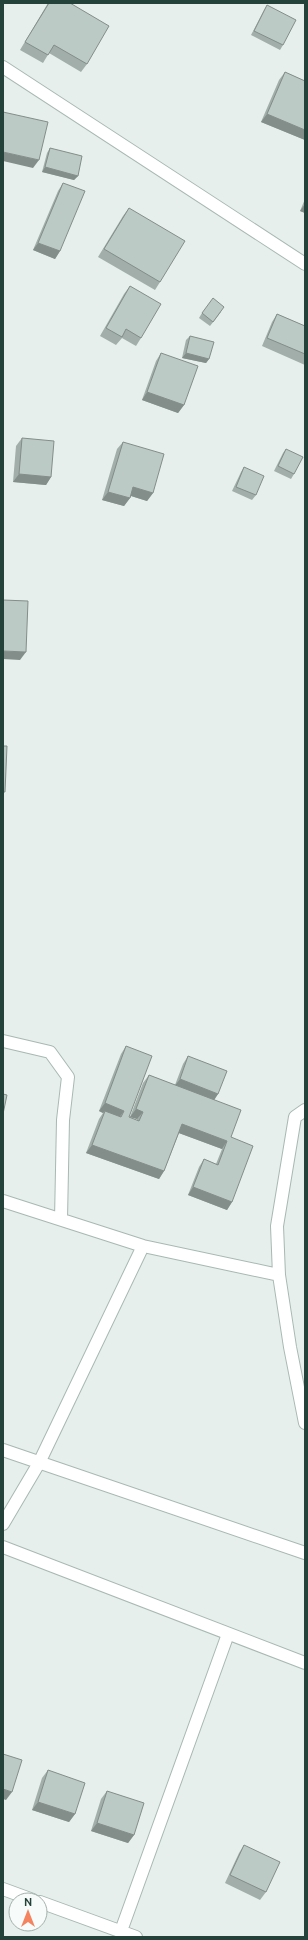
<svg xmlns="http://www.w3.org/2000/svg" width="308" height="1940" font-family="Ubuntu,sans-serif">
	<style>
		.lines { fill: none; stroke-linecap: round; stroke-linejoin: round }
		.minor-casing { stroke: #a8b8b2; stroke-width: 14 }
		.tertiary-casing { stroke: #a8b8b2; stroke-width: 14 }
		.minor { stroke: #fff; stroke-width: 12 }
		.tertiary { stroke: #fff; stroke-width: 12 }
		.wall { fill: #a1aea9 }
		.shaded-wall { fill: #838d89 }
		.building { fill: #bbcac4; stroke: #838d89 }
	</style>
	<rect width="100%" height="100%" fill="#e6efeb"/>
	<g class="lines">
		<defs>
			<path id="minor" d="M3,67l302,197
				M3,1041l47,11 18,25 -5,43 -2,99
				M3,1201l140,45 136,29 -2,-49 18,-109 10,-7
				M279,1275l11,72 15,76
				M3,1450l302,103
				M3,1524l36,-61 104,-217
				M3,1889l30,11
				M40,1902l96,35
				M121,1931l107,-297"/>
			<path id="tertiary" d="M3,1547l302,116"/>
		</defs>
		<use href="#minor" class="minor-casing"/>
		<use href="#tertiary" class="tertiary-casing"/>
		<use href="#minor" class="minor"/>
		<use href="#tertiary" class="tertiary"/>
	</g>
	<path class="wall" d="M48,3h22l17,61 -6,8 -32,-19 -6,10 -23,-13z
		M267,5l16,40 -3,5 -29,-15 13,-25z
		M285,72l20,9v59l-44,-18 18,-42z
		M50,148l28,28 -4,4 -32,-8 5,-19z
		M63,183l-3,68 -5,8 -22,-9 25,-59z
		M305,199v14l-5,-2z
		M129,208l31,74 -5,8 -57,-33 25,-41z
		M130,286l11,52 -5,8 -14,-8 -6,7 -16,-9 24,-42z
		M221,312l-11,14 -11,-8 3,-5z
		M277,314l28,12v39l-43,-19 10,-24z
		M190,336l19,23 -3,4 -24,-5 4,-18z
		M161,353l23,52 -6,8 -36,-13 14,-39z
		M22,438l29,39 -5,8 -33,-3 3,-36z
		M123,442l30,51 -6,8 -16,-5 -1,2 -6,8 -22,-6 15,-51z
		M286,449l8,25 -3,5 -17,-8 9,-18z
		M244,467l12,28 -4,5 -20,-9 9,-19z
		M126,1046l3,71 8,3v-1l-7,-2 13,-34 6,-8 26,10 8,-21 5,-8 30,38 -4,5 17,38 1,65 -5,8 -39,-15 11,-28 5,-8 12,5 6,-15 -43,-16 -15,38 -5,8 -73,-26 13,-34 4,-6 -4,-2 22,-57z
		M48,1770l27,44 -6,8 -37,-12 10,-32z
		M107,1791l27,44 -6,8 -37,-12 10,-32z
		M244,1845l22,47 -6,8 -35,-17 14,-30z"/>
	<path class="shaded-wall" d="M267,114l38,16v10l-44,-18z
		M3,152l36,8 -6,8 -30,-7z
		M45,167l33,9 -4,4 -32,-8z
		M305,204v9l-5,-2z
		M38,243l22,8 -5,8 -22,-9z
		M186,353l23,6 -3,4 -24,-5z
		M147,392l37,13 -6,8 -36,-13z
		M19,474l32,3 -5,8 -33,-3z
		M133,487l20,6 -6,8 -19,-6z
		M108,492l22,6 -6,8 -22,-6z
		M3,651l23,1 -6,8 -17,-1z
		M180,1079l38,15 -5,8 -39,-15z
		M105,1103l19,8 -6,8 -13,-8 -2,2 -4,-2z
		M136,1109l7,3 -6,7 -7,-2z
		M182,1124l45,17 -5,8 -46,-17z
		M92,1145l72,26 -5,8 -73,-26z
		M193,1187l39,15 -5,8 -39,-15z
		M3,1789l9,3 -6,8 -3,-1z
		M38,1802l37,12 -6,8 -37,-12z
		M97,1823l37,12 -6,8 -37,-12z"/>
	<path class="building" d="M49,3h21l39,23 -22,38 -33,-19 -6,10 -23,-13z
		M267,5l29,15 -13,25 -29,-14z
		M285,72l20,9v49l-38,-16z
		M3,112l45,10 -9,38 -36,-8z
		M50,148l32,8 -4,20 -33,-9z
		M63,183l22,8 -25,60 -22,-8z
		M129,208l56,33 -25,41 -56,-33z
		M130,286l31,18 -20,34 -15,-9 -4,8 -16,-9z
		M213,298l11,9 -11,15 -11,-9z
		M277,314l28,12v28l-38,-16z
		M190,336l24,6 -5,17 -23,-6z
		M161,353l37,13 -14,39 -37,-13z
		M22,438l32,3 -3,36 -32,-3z
		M123,442l41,12 -11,39 -20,-6 -3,11 -22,-6z
		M286,449l17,8 -9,17 -16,-8z
		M244,467l20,9 -8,19 -20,-8z
		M3,600l25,1 -2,51 -23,-1z
		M3,746h4l-2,46h-2z
		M126,1046l26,10 -23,61 10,4 4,-9 -7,-3 13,-34 92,35 -10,27 22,9 -21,56 -39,-15 11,-28 14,6 9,-24 -45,-17 -18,47 -72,-26 13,-34 16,6 3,-6 -19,-8z
		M188,1056l39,15 -9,23 -38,-15z
		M3,1094l4,1 -4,19z
		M3,1754l19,6 -10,32 -9,-3z
		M48,1770l37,13 -10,31 -37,-12z
		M107,1791l37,12 -10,32 -37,-12z
		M244,1845l36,17 -14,30 -36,-17z"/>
	<rect width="308" height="1940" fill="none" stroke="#24423a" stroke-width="8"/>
	<g transform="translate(28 1912)"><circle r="19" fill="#f7fbf9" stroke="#a3b1ad"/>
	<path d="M0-3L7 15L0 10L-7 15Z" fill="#f4845f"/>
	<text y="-6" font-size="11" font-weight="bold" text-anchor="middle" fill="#24423a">N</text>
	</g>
</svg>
